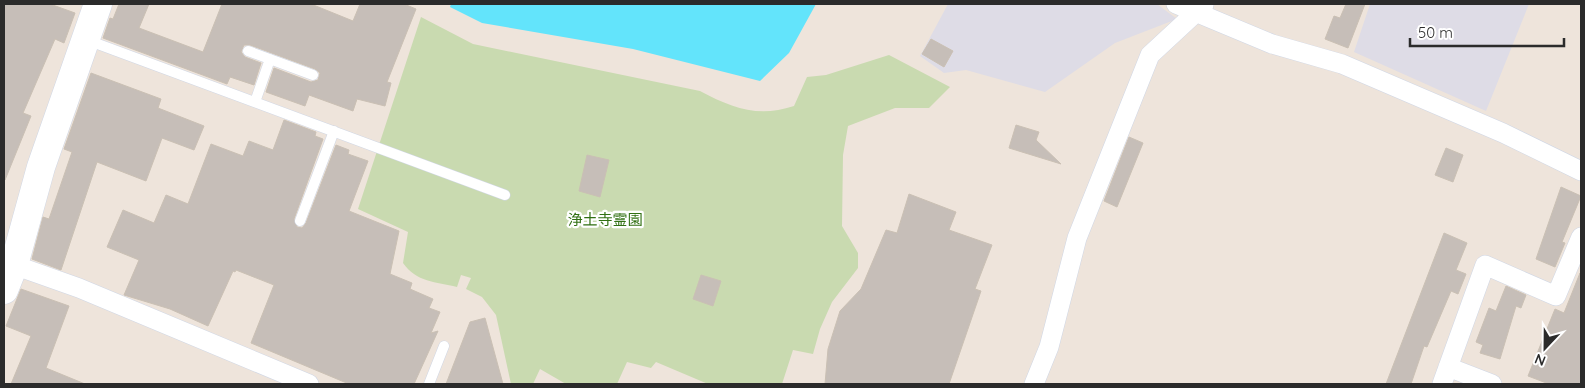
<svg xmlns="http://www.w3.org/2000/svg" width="1585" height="388" font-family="Quicksand,'Noto Sans JP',sans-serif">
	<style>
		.industrial { fill: #dedce6 }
		.cemetery { fill: #c9dab0 }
		.water { fill: #63e4fb }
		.building { fill: #c6beb8; stroke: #cac0b4 }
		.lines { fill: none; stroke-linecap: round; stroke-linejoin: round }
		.lane-casing { stroke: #d0d7e5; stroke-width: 11 }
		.street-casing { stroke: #d0d7e5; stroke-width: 20 }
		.secondary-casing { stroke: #d0d7e5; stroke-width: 29 }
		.lane { stroke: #fff; stroke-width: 10 }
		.street { stroke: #fff; stroke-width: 19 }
		.secondary { stroke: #fff; stroke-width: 28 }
		.labels { text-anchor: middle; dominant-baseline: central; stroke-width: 4.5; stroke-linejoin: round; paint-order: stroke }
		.park-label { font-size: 15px; fill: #317013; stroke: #fff }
	</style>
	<rect width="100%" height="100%" fill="#eee4db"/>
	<path class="industrial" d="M948,4h209l20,15 -62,24 -70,49 -79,-22 -22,3 -24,-17z
		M1370,4h159l-43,107 -132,-59z"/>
	<path class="cemetery" d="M421,17l52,27 227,47c32,17 58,27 94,15l13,-29 19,-2 63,-20 61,32 -21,21h-34l-47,18 -5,29 -1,71 16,27v15l-26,34 -12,27 -7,25 -20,-4 -11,34h-74l-52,-22 -5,6 -24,-6 -10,22h-51l-26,-15 -7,15h-22l-15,-69 -14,-18 -16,-8 5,-11 -10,-3 -4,12c-21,-5 -41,-5 -54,-24l5,-31 -50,-23z"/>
	<path class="water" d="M451,4h365l-27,49 -29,28 -127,-32 -151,-26 -32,-16z"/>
	<path class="building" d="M4,4h46l25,9 -11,30 -9,-4 -32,74 8,3 -26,64z
		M119,4h30l-10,24 64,24 19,-48h89l42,17 7,-17h44l12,5 -29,73 4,1 -6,23 -28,-7 -4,12 -44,-16 -4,11 -39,-14 8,-24 37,14 7,-2 2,-7 -5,-4 -65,-24h-6l-3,7 4,5 16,6 -7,22 -24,-8 -3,7 -124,-46 7,-20 3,1z
		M1346,4h19l-17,44 -23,-9 9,-23 6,2z
		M931,39l22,12 -9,16 -22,-13z
		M91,73l70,26 -3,9 46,18 -10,24 -32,-12 -16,43 -49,-19 -36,108 -29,-11 11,-42 6,2 23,-67 -8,-3z
		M284,120l32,12 -1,4 8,3 -29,80 3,8 5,1 4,-5 30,-78 13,5 -1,4 20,7 -19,50 50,20 -9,43 22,9 -2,6 23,10 -4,9 11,4 -9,21 7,-2 -24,53h-65l-98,-41 23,-58 -38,-15 -1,2 -2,-1 -25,55 -38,-17 -46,-14 15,-35 -32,-13 16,-37 31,13 12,-28 22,9 23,-60 32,12 6,-15 24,9z
		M1016,125l23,7 -3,8 25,24 -52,-16z
		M1129,137l14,6 -26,64 -13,-6z
		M1446,148l17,7 -10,27 -18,-7z
		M587,155l22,5 -9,37 -21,-6z
		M1561,187l20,9 -19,46 3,1 -10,24 -19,-8z
		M909,194l47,18 -7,18 43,15 -17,44 6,2 -32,93h-124l3,-35 12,-38 21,-22 25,-59 11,3z
		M1444,233l23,10 -11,27 10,4 -8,20 -7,-3 -24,56 -3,-1 -13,38h-25z
		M1580,273l1,111h-32l-21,-8 27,-67 9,4z
		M701,275l20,6 -8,25 -20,-7z
		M1506,286l20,9 -5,13 -5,-2 -16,53 -20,-6 3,-8 -7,-3 13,-34 7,3z
		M21,289l48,17 -23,62 39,16h-74l20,-48 -25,-10z
		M485,318l18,66h-57l24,-62z"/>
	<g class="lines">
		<defs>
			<path id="lane" d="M87,40l418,155
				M248,51l65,24
				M255,102l15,-43
				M300,221l34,-90
				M429,384l15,-38"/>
			<path id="street" d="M1176,4l96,40 70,20 161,69 78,38
				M14,265l65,23 230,96
				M1448,367l44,17
				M1034,384l15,-37 28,-109 73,-183 54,-50
				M1442,384l43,-119 71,31 25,-59"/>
			<path id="secondary" d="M4,290l10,-25 27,-98 57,-163"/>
		</defs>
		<use href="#lane" class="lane-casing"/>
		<use href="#street" class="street-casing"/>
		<use href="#secondary" class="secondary-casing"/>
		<use href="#lane" class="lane"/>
		<use href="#street" class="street"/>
		<use href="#secondary" class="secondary"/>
	</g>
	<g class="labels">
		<g class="park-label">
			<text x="605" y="219">浄土寺霊園</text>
		</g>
	</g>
	<rect width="1585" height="388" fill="none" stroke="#2b2b2b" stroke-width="10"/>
	<g transform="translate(1545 348) rotate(202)" stroke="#ffffff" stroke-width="4" paint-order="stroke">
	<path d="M0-4L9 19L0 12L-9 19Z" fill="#2b2b2b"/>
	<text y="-8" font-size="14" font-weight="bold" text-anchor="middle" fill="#2b2b2b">N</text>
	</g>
	<path d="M1410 38v8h154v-8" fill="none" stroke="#2b2b2b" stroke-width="2.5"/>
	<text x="1418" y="38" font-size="15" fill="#2b2b2b" stroke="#ffffff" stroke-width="4" paint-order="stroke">50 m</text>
</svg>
